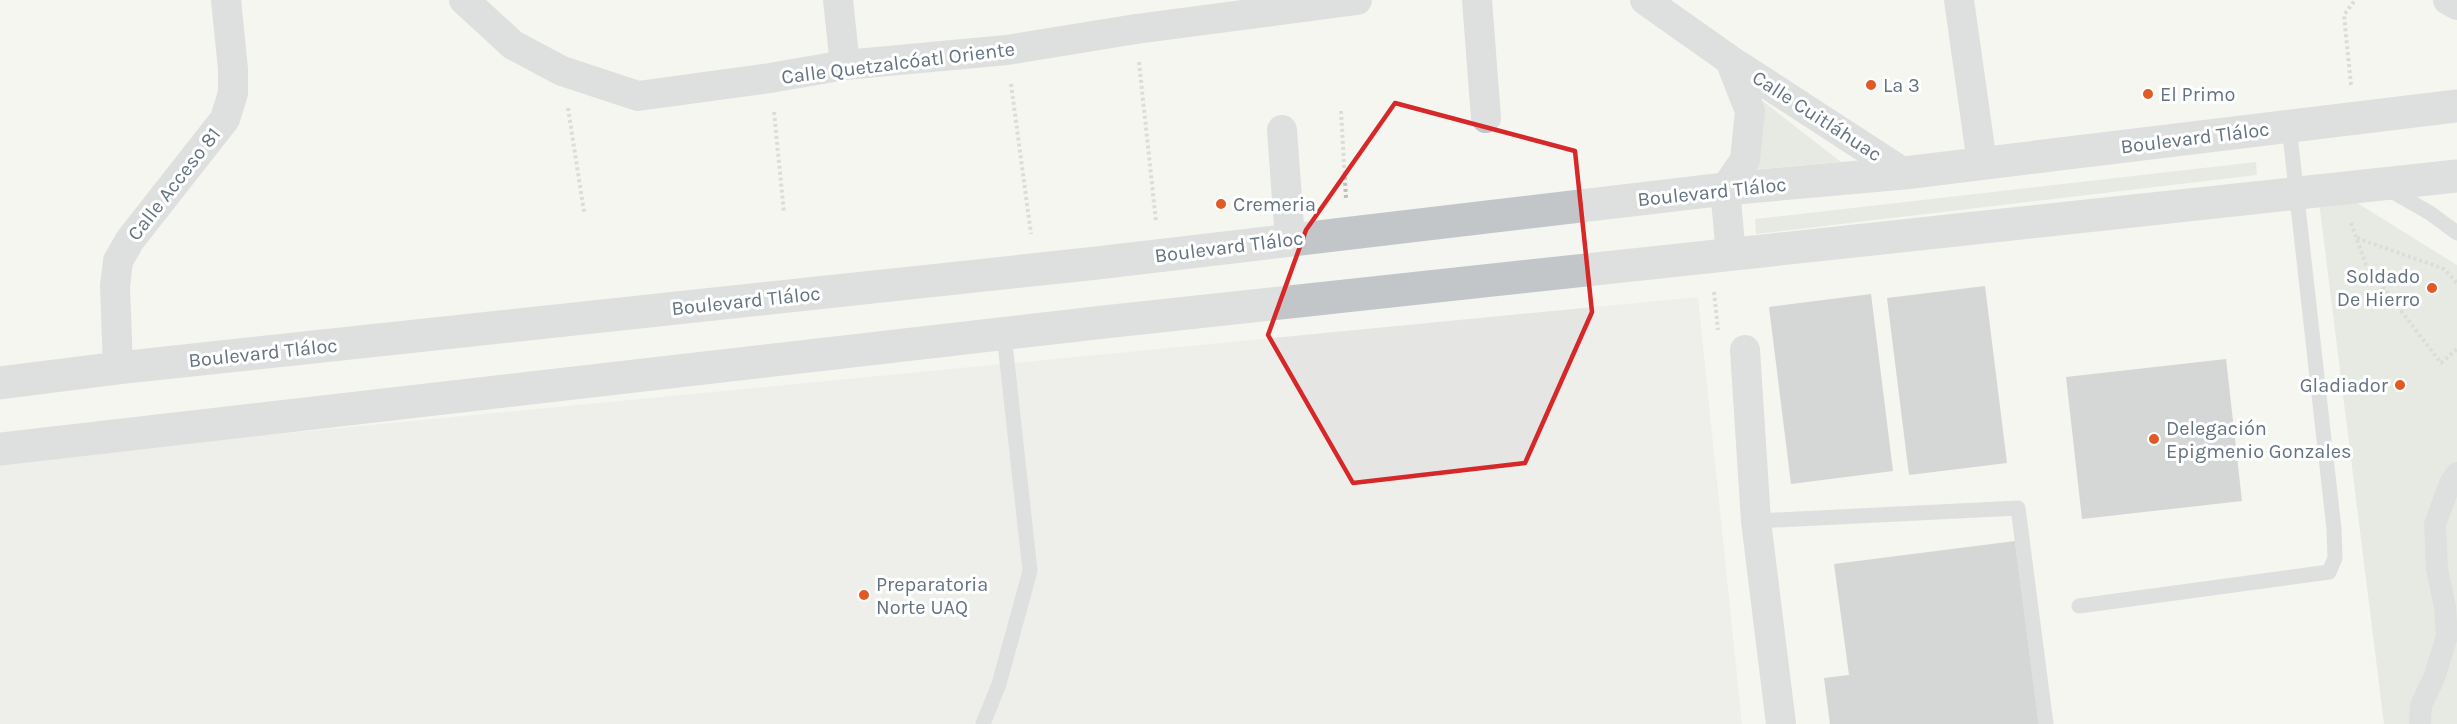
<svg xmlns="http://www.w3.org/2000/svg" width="2457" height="724" font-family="Karla,sans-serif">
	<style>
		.built { fill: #e5e6e4 }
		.green { fill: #d5dcd2 }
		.building { fill: #abb1b7 }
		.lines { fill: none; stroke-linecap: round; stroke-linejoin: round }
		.path { stroke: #bcbec0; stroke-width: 4; stroke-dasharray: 3 3; stroke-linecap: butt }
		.service { stroke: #c2c6c9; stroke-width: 15 }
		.pedestrian { stroke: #c2c6c9; stroke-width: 22 }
		.minor { stroke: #c2c6c9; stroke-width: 30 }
		.tertiary { stroke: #c2c6c9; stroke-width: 33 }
		.marked { fill: none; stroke: #d62828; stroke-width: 4.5; stroke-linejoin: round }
		.poi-dot { fill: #e15924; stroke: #fff; stroke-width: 2 }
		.labels { text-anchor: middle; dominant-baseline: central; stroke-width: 6; stroke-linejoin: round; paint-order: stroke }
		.street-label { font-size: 20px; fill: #647382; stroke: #fff }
		.poi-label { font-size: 20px; fill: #647382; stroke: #fff; text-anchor: start }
	</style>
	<rect width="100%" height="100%" fill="#f5f5f1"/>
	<path class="built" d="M1698,297l44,427h-1742v-259l173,-21z"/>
	<path class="green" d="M1760,99l81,63 -92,8z
		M2256,162l1,13 -501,59 -1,-15z
		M2338,191l119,74v459h-73l-66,-530z"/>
	<path class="building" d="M1985,286l22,177 -98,12 -22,-177z
		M1871,294l22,177 -102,13 -22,-177z
		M2226,359l16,142 -160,18 -16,-142z
		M2015,541l24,183h-209l-6,-46 25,-3 -15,-111z"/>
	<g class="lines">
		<path class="path" d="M1139,62l17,160
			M1011,84l20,150
			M2351,85l-7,-70 11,-15
			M568,108l16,104
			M1341,111l5,87
			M774,112l10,101
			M2351,223l15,42 75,98 16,-14
			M2357,238l87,31 13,14
			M1714,292l4,38"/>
		<path class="service" d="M2386,188l44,25 27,20
			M1756,521l262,-13 28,216
			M2079,606l250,-34 6,-14 -1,-29 -45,-403
			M983,724l16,-40 31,-113 -26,-237"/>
		<path class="pedestrian" d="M2420,724l1,-19 13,-27 13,-42 -2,-29 -8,-38 -2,-45 16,-43 6,-8"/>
		<path class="minor" d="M464,0l49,45 49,26 76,25 132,-18 75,-13 162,-15 129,-21 221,-29
			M838,0l7,65
			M1477,0l9,118
			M1645,0l85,60 174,113
			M1959,0l23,163
			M2448,0l9,5
			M1730,60l20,51 -5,49 -20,29 6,66
			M1282,130l8,110
			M1745,350l11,171 25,203
			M118,368l-3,-82 3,-25 12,-21 95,-121 8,-26v-24l-7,-69"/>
		<path class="tertiary" d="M0,383l118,-15 979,-105 628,-74 179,-16 553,-67
			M0,449l1104,-127 1353,-146"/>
	</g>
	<path d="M0 0H2457V724H0ZM1395,103l180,48 17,161 -67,151 -172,20 -85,-148 38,-105z" fill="#f5f5f1" fill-opacity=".55" fill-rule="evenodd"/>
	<path class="marked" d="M1395,103l180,48 17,161 -67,151 -172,20 -85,-148 38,-105z"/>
	<g class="poi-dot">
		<circle cx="1871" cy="85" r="6"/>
		<circle cx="2148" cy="94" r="6"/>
		<circle cx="1221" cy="204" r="6"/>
		<circle cx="2432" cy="288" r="6"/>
		<circle cx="2400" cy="385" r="6"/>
		<circle cx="2154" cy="439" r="6"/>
		<circle cx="864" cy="595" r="6"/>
	</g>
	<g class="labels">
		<g class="street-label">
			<text transform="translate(898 63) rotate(-7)">Calle Quetzalcóatl Oriente</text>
			<text transform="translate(1817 116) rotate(33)">Calle Cuitláhuac</text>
			<text transform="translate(2195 138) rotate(-7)">Boulevard Tláloc</text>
			<text transform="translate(174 184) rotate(-52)">Calle Acceso 81</text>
			<text transform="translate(1712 192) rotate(-6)">Boulevard Tláloc</text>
			<text transform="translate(1229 247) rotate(-7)">Boulevard Tláloc</text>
			<text transform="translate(746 301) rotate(-6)">Boulevard Tláloc</text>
			<text transform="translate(263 353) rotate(-6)">Boulevard Tláloc</text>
		</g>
		<g class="poi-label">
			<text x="1883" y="85">La 3</text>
			<text x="2160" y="94">El Primo</text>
			<text x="1233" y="204">Cremeria</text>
			<text x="2420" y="276" text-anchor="end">Soldado<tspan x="2420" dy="23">De Hierro</tspan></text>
			<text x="2388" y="385" text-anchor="end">Gladiador</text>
			<text x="2166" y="428">Delegación<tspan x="2166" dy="23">Epigmenio Gonzales</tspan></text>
			<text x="876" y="584">Preparatoria<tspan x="876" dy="23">Norte UAQ</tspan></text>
		</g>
	</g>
</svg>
